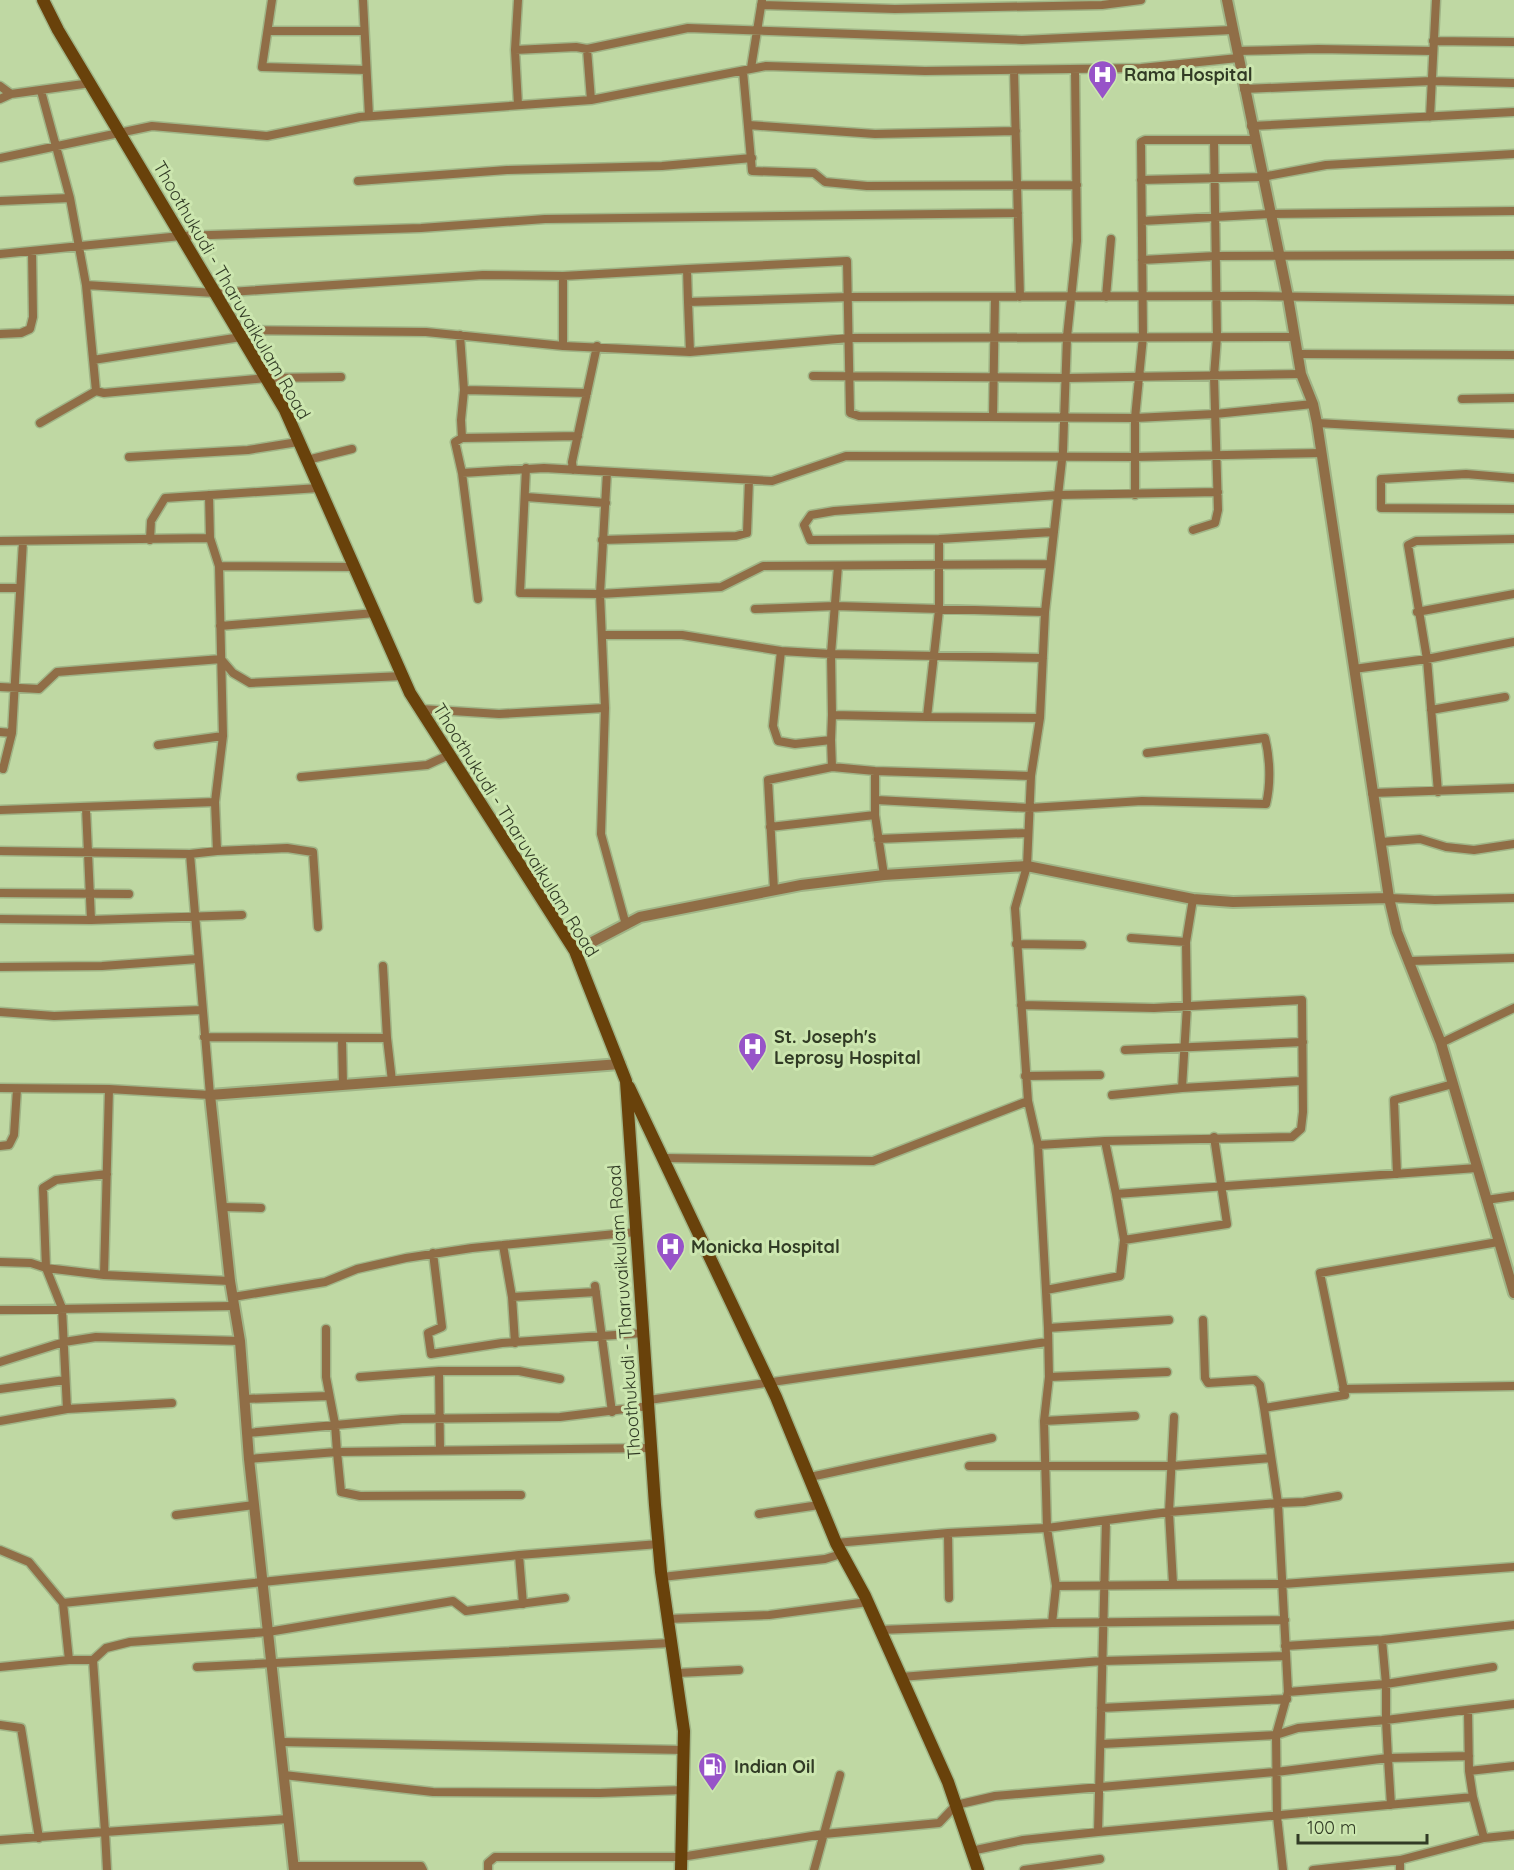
<svg xmlns="http://www.w3.org/2000/svg" width="1514" height="1870" font-family="Quicksand,sans-serif">
	<style>
		.lines { fill: none; stroke-linecap: round; stroke-linejoin: round }
		.minor-casing { stroke: #a0b587; stroke-width: 11 }
		.tertiary-casing { stroke: #a0b587; stroke-width: 14 }
		.secondary-casing { stroke: #a0b587; stroke-width: 15 }
		.minor { stroke: #906e47; stroke-width: 8 }
		.tertiary { stroke: #906e47; stroke-width: 10 }
		.secondary { stroke: #69420b; stroke-width: 12 }
		.labels { text-anchor: middle; dominant-baseline: central; stroke-width: 6; stroke-linejoin: round; paint-order: stroke }
		.poi-label { font-size: 18px; font-weight: bold; fill: #313b25; stroke: #cce6af; text-anchor: start }
		.street-label { font-size: 18px; fill: #313b25; stroke: #cce6af }
	</style>
	<rect width="100%" height="100%" fill="#bfd8a3"/>
	<g class="lines">
		<defs>
			<path id="minor" d="M272,0l-10,67 104,3
				M363,0l6,116
				M518,0l-3,50 3,55
				M761,5l134,4 207,-4 39,-5
				M268,31h96
				M1433,41l81,1
				M587,49l4,51
				M515,50l61,-3 11,2 101,-21 334,12 210,-10
				M1237,51l81,-2 115,2
				M751,68l11,-68
				M1075,69l2,172 -10,96 -4,114 -18,161 -5,106 -9,58 -4,90 -12,42 13,193 10,44 67,-4 11,53 361,-26
				M1014,70l6,227
				M743,71l9,100 62,2 11,9 42,4 210,-1
				M0,86l11,8 -11,5
				M1244,89l188,-8 82,2
				M41,91l29,107 16,87 129,8 268,-18 80,1
				M11,94l80,-11
				M1430,117l6,-117
				M748,125l127,9 141,-3
				M1251,126l263,-14
				M0,158l152,-32 115,10 93,-19 231,-17 175,-34 159,5 216,-3 97,-10
				M1141,180l121,-3 64,-12 188,-11
				M358,181l149,-11 155,-4 90,-8
				M0,201l70,-3
				M1142,221l128,-7 244,-3
				M0,254l181,-18 240,-8 124,-9 473,-6
				M1142,260l74,-4 298,-1
				M687,269l160,-8 3,152 9,3 276,2 80,-4 98,-10
				M86,285l10,106 8,2 162,-15 75,-1
				M1106,297l5,-58
				M688,302l2,50
				M237,330l189,2 137,14 127,6 159,-14 446,-1
				M0,334l21,-1 9,-4 3,-12 -1,-66
				M460,335l4,55 -3,30 1,18
				M563,346v-70l124,-7 1,33 161,-5 405,-1 260,4
				M1298,354l216,1
				M93,360l148,-23
				M813,376l255,2 233,-4
				M464,390l123,3
				M1462,399l52,-1
				M993,416l2,-118
				M40,423l56,-32
				M1317,423l197,11
				M129,457l119,-7 50,-8
				M307,460l45,-11
				M573,470l-1,-8 25,-116
				M607,472l-7,122 121,-7 42,-21 287,-2
				M462,473l-7,-31 7,-4 116,-2
				M1514,478l-48,-4 -85,5v29l133,1
				M209,495l1,43
				M1135,495v-77l8,-81 -2,-195 4,-2h109
				M526,497l80,6
				M1193,530l22,-7 3,-13 -4,-134 3,-39 -3,-196
				M1054,532l-115,7 -129,1 -6,-15 7,-10 23,-4 224,-16 160,-3
				M939,539v71l-12,107 113,1
				M150,540l1,-19 14,-23 154,-10
				M602,540l134,-4 11,-3 2,-53
				M0,541l210,-3 9,28 135,1
				M838,566l-7,88 1,61 95,2
				M0,588h20
				M478,599l-16,-126 82,-5 228,13 74,-25 289,1 186,-4
				M755,609l80,-3 210,6
				M1417,612l97,-18
				M220,626l155,-13
				M602,635h80l99,16 50,3 212,4
				M781,651l-8,75 5,15 17,3 36,-4 1,-25
				M1354,669l73,-10 87,-17
				M0,687l39,2 18,-17 164,-13 12,14 17,10 153,-7
				M605,708l-4,126 25,91
				M421,709l78,5 106,-6 -5,-114 -80,-1 6,-125
				M1431,710l74,-13
				M0,732l12,1
				M831,740l1,27 43,4 156,5
				M158,745l65,-9
				M3,769l9,-36 11,-192
				M875,771v44l9,60
				M301,777l126,-12 22,-10
				M1438,792l-11,-133 -19,-114 8,-4 98,-2
				M1372,793l142,-5
				M876,800l154,8 112,-7 124,3c5,-20 4,-46 -1,-66l-118,15
				M86,808l5,112 151,-5
				M0,810l215,-8 8,-66 -4,-170
				M770,827l105,-12
				M878,839l149,-6
				M1381,842l39,-3 26,8 28,3 40,-6
				M0,851l190,3
				M217,851l70,-3 26,4 5,75
				M774,890l-6,-110 64,-13
				M0,893l129,1
				M1389,898l46,2 79,-2
				M0,919l91,1
				M1131,938l55,4 1,64 -5,82 119,-7
				M1186,942l7,-43
				M1016,944l66,1
				M1410,961l104,-3
				M383,966l4,72
				M0,967l102,-1 96,-7
				M1021,1005l133,3 148,-8 1,112 -2,17 -9,8 -187,4
				M0,1012l54,4 148,-6
				M204,1037l183,1 5,43
				M342,1039l1,46
				M1441,1043l73,-35
				M1125,1050l178,-8
				M1025,1076l75,-1
				M0,1088l109,1 101,6 -20,-241 27,-3 -2,-49
				M109,1089l-5,186 126,6
				M1112,1095l70,-7
				M1038,1145l10,183 121,-8
				M0,1146l9,-1 5,-10 3,-46
				M663,1158l210,3 155,-60
				M1397,1174l-3,-74 59,-16
				M1116,1194l8,46 103,-16 -13,-87
				M1486,1200l28,-4
				M222,1207l39,1
				M503,1245l9,52 84,-5
				M433,1253l9,74 -14,6 3,21 71,-11 142,-10
				M0,1262l31,1 15,5 16,40 5,101 105,-6
				M104,1275l-58,-7 -3,-80 13,-8 51,-6
				M595,1286l17,126
				M1046,1290l74,-14 4,-36
				M233,1297l92,-15 32,-13 49,-11 66,-10 164,-16
				M512,1297l3,46
				M0,1310l233,-4
				M1203,1320l2,58 3,5 47,-3 5,5 4,23
				M326,1329v48l9,47 2,28 315,-4
				M0,1362l64,-20 32,-5 144,4
				M360,1377l79,-6
				M1049,1377l118,-5
				M0,1389l65,-9
				M1343,1389l171,-3
				M244,1399l84,-3
				M649,1400l398,-58
				M0,1421l67,-12
				M1044,1421l91,-5
				M247,1433l155,-14 158,-2 89,-11
				M440,1450l-1,-79h80l41,8
				M249,1459l88,-7 4,40 19,4 161,-1
				M969,1466h204l98,-8
				M810,1477l182,-39
				M1338,1496l-34,6 -26,1 10,189 -12,43 22,-7 88,-8v-36l-4,-44
				M759,1514l60,-9
				M176,1515l78,-10
				M948,1533l1,65
				M836,1543l112,-10 99,-5 122,-16 109,-9 -14,-95 81,-13 -25,-122 178,-31
				M0,1550l29,12 34,41
				M519,1555l4,49
				M662,1577l163,-18 16,-5
				M1173,1584l-4,-72 5,-95
				M1056,1586l227,-2 231,-17
				M667,1619l102,-4 99,-13
				M1052,1623l233,-3
				M880,1630l172,-7 4,-37 -9,-58 -3,-107 5,-44 -1,-49
				M1285,1646l97,-6 132,-15
				M69,1660h24l13,-12 24,-6 138,-10 185,-31 13,10 99,-13
				M93,1660l12,172 183,-13
				M0,1667l69,-7 -6,-57 456,-48 140,-11
				M197,1667l474,-24
				M677,1673l62,-3
				M901,1677l201,-16 184,-5
				M1288,1692l98,-8 107,-17
				M1101,1708l186,-9
				M0,1725l21,3 18,110
				M281,1742l403,8
				M1102,1744l174,-9 1,81 6,54
				M1469,1771l45,-5
				M284,1775l149,17 167,1 83,-3
				M1473,1797l11,41 30,-3
				M1391,1805l-3,-47 81,-2
				M1098,1832l8,-311
				M0,1840l105,-8 2,38
				M971,1851l52,-11 75,-8 375,-35 -4,-26 -1,-60
				M1400,1860v10
				M293,1866h128l2,4
				M488,1870v-7l7,-6h186l143,-23 115,-11 17,-18 39,-9 281,-24 112,-14 -2,-38 128,-16
				M814,1870l26,-95
				M1024,1870l76,-11
				M1313,1870l87,-10 84,-22"/>
			<path id="tertiary" d="M1227,0l61,297 13,77 12,30 4,19 72,475 8,34 44,111 73,250
				M575,951l65,-34 161,-32 83,-10 143,-9 166,33 40,3 156,-4
				M294,1870l-45,-411 -9,-118 -10,-60 -20,-186 410,-31"/>
			<path id="secondary" d="M43,0l15,30 227,380 125,283 165,258 12,31 39,99 29,424 6,67 23,159 -3,139
				M629,1087l147,310 60,146 29,53 83,186 30,88"/>
		</defs>
		<use href="#minor" class="minor-casing"/>
		<use href="#tertiary" class="tertiary-casing"/>
		<use href="#secondary" class="secondary-casing"/>
		<use href="#minor" class="minor"/>
		<use href="#tertiary" class="tertiary"/>
		<use href="#secondary" class="secondary"/>
	</g>
	<defs>
		<symbol id="hospital-pin" viewBox="-11 -11 22 30"><path d="M0 17L-7.5 6A9.5 9.5 0 1 1 7.5 6Z" fill="#9753c8" stroke="#cce6af"/><path d="M-5-5h3v3.5h4V-5h3V5h-3V1.5h-4V5h-3Z" fill="#fff"/></symbol>
		<symbol id="fuel-pin" viewBox="-11 -11 22 30"><path d="M0 17L-7.5 6A9.5 9.5 0 1 1 7.5 6Z" fill="#9753c8" stroke="#cce6af"/><path d="M-5.5-6h7V0h2V4h1.3V-2.5L3-4.5l.8-.8L6-3V5H2.5V1h-1V6h-7ZM-4.2-4.7v3.2H.2V-4.7Z" fill="#fff"/></symbol>
	</defs>
	<g fill-rule="evenodd">
		<use href="#hospital-pin" x="1086" y="58" width="33" height="45"/>
		<use href="#hospital-pin" x="736" y="1030" width="33" height="45"/>
		<use href="#hospital-pin" x="654" y="1230" width="33" height="45"/>
		<use href="#fuel-pin" x="696" y="1750" width="33" height="45"/>
	</g>
	<g class="labels">
		<g class="poi-label">
			<text x="1124" y="74">Rama Hospital</text>
			<text x="774" y="1036">St. Joseph's<tspan x="774" dy="21">Leprosy Hospital</tspan></text>
			<text x="691" y="1246">Monicka Hospital</text>
			<text x="734" y="1766">Indian Oil</text>
		</g>
		<g class="street-label">
			<text transform="translate(232 290) rotate(60)">Thoothukudi - Tharuvaikulam Road</text>
			<text transform="translate(516 830) rotate(58)">Thoothukudi - Tharuvaikulam Road</text>
			<text transform="translate(624 1312) rotate(-94)">Thoothukudi - Tharuvaikulam Road</text>
		</g>
	</g>
	<path d="M1298 1834v9h129v-9" fill="none" stroke="#313b25" stroke-width="3"/>
	<text x="1307" y="1834" font-size="18" fill="#313b25" stroke="#cce6af" stroke-width="4.5" paint-order="stroke">100 m</text>
</svg>
